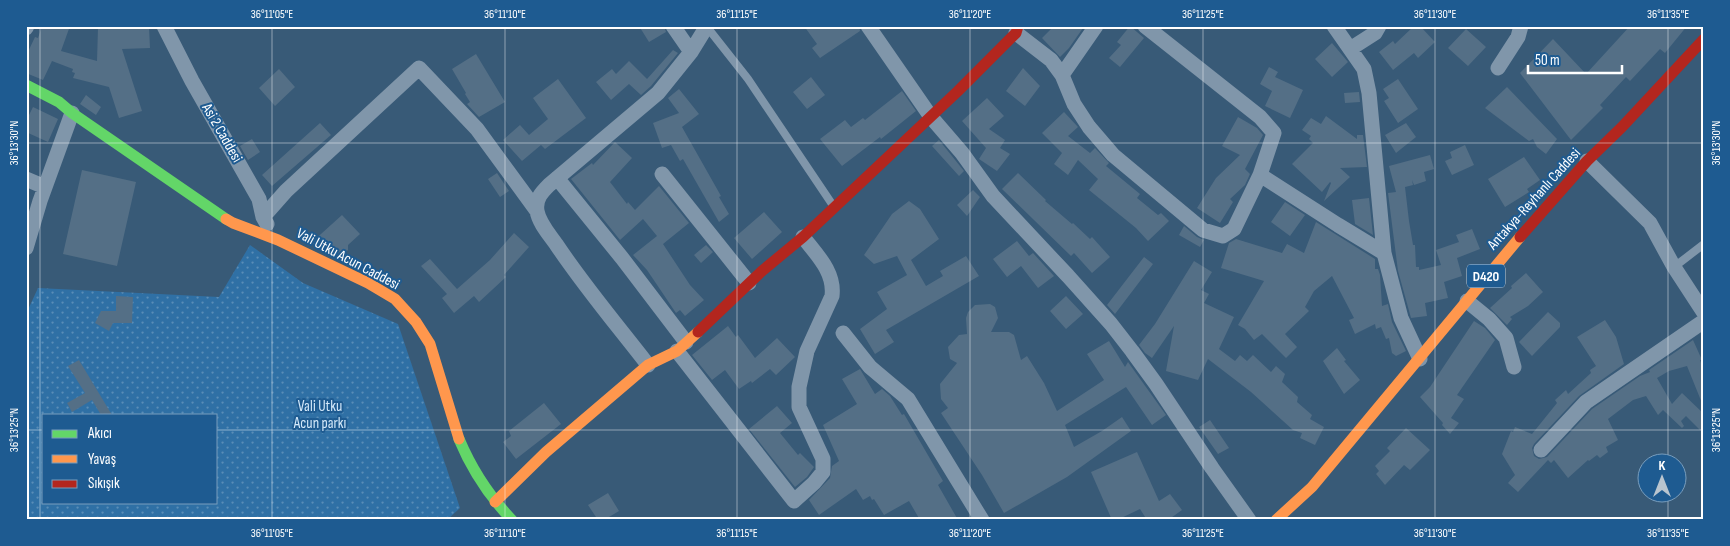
<svg xmlns="http://www.w3.org/2000/svg" width="1730" height="546" font-family="'Sofia Sans Condensed',sans-serif">
	<style>
		.park { fill: url(#park-dots); fill-rule: evenodd }
		.building { fill: #546f86 }
		.lines { fill: none; stroke-linecap: round; stroke-linejoin: round }
		.lane { stroke: #8096aa; stroke-width: 8 }
		.street { stroke: #8096aa; stroke-width: 15 }
		.fast { stroke: #63d668; stroke-width: 11 }
		.slow { stroke: #ff974d; stroke-width: 11 }
		.jam { stroke: #b3261e; stroke-width: 11 }
		.ticks { fill: none; stroke: #fff; stroke-width: 1; stroke-opacity: 0.45 }
		.labels { text-anchor: middle; dominant-baseline: central; stroke-width: 4; stroke-linejoin: round; paint-order: stroke }
		.shield { fill: #1e5b91; stroke: #bccede; stroke-width: 1 }
		.shield-label { font-size: 14px; font-weight: bold; fill: #fff }
		.street-label { font-size: 15px; fill: #fff; stroke: #1e5b91 }
		.park-label { font-size: 15px; fill: #d4e9fa; stroke: #1e5b91 }
		.neatline { fill: none; stroke: #fff; stroke-width: 2 }
		.ticks-label { font-size: 12px; text-anchor: middle; fill: #fff }
	</style>
	<defs>
		<pattern id="park-dots" width="8" height="8" patternUnits="userSpaceOnUse" patternTransform="scale(1.25)"><rect width="8" height="8" fill="#2f70a5"/><path d="M2 2h.1M6 6h.1" fill="none" stroke="#598db7" stroke-width="1.8" stroke-linecap="round"/></pattern>
	</defs>
	<rect width="100%" height="100%" fill="#385a77"/>
	<path class="park" d="M250,245l53,38 95,41 62,184 -13,12h-421v-206l12,-26 181,9zM44,415h172v87h-172z"/>
	<path class="building" d="M42,26h28l-9,25 36,10 1,-33 51,-1 1,21 -28,1 20,62 -23,7 -10,-31 -36,-9 2,-5 -3,-1 1,-3 -21,-8 -9,19 -17,-7v-17l9,-19 3,1z
		M639,26h25l2,6 -17,10z
		M804,26h55l1,5 -40,27 -8,-10 5,-4z
		M1054,26h28l1,2 -14,20 -9,9 -18,-19z
		M1130,26l14,12 -24,29 -11,-9 12,-13 -4,-3z
		M1414,26h6l15,16 -17,16 -4,-5 -21,17 -14,-18 14,-11 2,3z
		M1630,26h57l-22,27 -5,-4 -30,32 -4,-4 -26,28 3,3 -32,32 -51,-67 33,-34 33,35z
		M1466,29l20,18 -18,19 -20,-18z
		M1332,43l16,19 -16,15 -17,-18z
		M673,50l5,3 -27,33 -10,9 -12,-11 -18,16 -15,-18 16,-13 4,5 13,-13 18,18z
		M476,54l29,48 -26,15 -12,-13 3,-2 -5,-8 1,-1 -14,-24z
		M1269,67l9,5 -3,5 28,13 -13,28 -25,-12 7,-15 -12,-7z
		M1023,68l17,18 -15,20 -19,-15z
		M279,69l16,18 -20,19 -16,-18z
		M811,77l14,18 -18,14 -14,-17z
		M558,79l28,39 -41,31 -4,-4 -19,16 -19,-21 17,-15 9,10 19,-16 -15,-21z
		M1398,79l20,30 -20,14 -14,-22 5,-3 -6,-9z
		M1507,87l50,52 -11,15 -9,-7 -4,-8 -4,2 -44,-33z
		M679,89l20,25 -17,13 39,69 -2,1 10,17 -10,8 -36,-63 -3,2 -9,-16 -9,3 -9,-25 26,-10 -11,-15z
		M902,91l14,20 -35,28 -1,-2 -38,29 -22,-27 25,-19 6,7 12,-9 2,2z
		M1359,92l1,10 -15,1 -1,-10z
		M86,95l15,12 -5,8 -16,-11z
		M987,98l17,18 -15,13 16,11 -5,8 10,6 -13,17 -18,-12 7,-11 -24,-27z
		M33,107l25,12 -10,23 -22,-10v-11z
		M1064,112l14,15 -10,9 22,17 5,-5 14,15 -3,3 34,28 -3,4 21,17 3,-2 8,8 -21,20 -12,-13 -47,-38 9,-11 -20,-19 -10,15 -14,-11 8,-11 -20,-20z
		M1326,116l31,23v-4h6l4,32 -27,1 10,9 -26,24 7,-18 -1,-1 -8,10 -30,-28 21,-21 -4,-4 2,-3 -9,-6 9,-12 10,6z
		M1238,117l19,11 6,7 -18,34 5,5 -5,11 -15,14 3,3 -13,21 -23,-15 19,-30 24,-23 -18,-9z
		M320,123l11,12 -59,51 -10,-11z
		M1406,123l10,14 -20,16 -11,-18z
		M252,139l8,13 -12,8 -8,-14z
		M939,140l25,31 -5,5 -27,-30z
		M615,142l17,16 -22,24 17,22 1,-2 7,8 24,-24 30,37 -26,21 27,41 14,15 -19,16 -5,-6 -4,3 -29,-43 -14,-15 24,-19 -14,-17 -23,21 -49,-61 21,-16 1,2z
		M1465,145l9,20 -22,10 -7,-14 7,-3 -2,-6z
		M1430,155l4,14 -10,3 2,9 -12,4 -2,-5 1,5 -8,2 4,34 4,24h2l1,22h3v3l22,-5 -5,-15 23,-8 -3,-7 16,-6 8,20 -23,9 5,18 -18,6 4,16 -23,5 2,13 -16,2 -13,-47 -10,-78 8,-1 -7,-26z
		M1524,157l16,23 -13,9 2,3 -24,15 -17,-28z
		M82,170l54,12 -19,84 -54,-12z
		M497,173l12,18 -9,6 -12,-18z
		M1018,173l28,27 -1,1 27,23 1,-1 17,16 2,-2 18,20 -18,16 -18,-20 -3,3 -69,-67z
		M973,190l7,7 -13,19 -10,-11z
		M1369,198l4,37 -18,-11 -3,-24z
		M909,201l11,8 19,30 -28,21 15,26 17,-10 -3,-5 26,-15 13,20 -93,54 8,12 -19,12 -15,-25 27,-20 -10,-17 30,-17 -10,-19 -23,8 -10,-9 28,-41z
		M1285,202l20,13 -15,21 -19,-14z
		M764,212l18,20 -30,27 -18,-21z
		M342,215l18,19 -12,11v5l-8,7 -29,-14z
		M1316,222l59,37v10h3l2,6 2,31 6,-2 4,18 14,29 -10,5 -4,-3 -3,-15 -3,1 -5,-12 -5,2 -1,-5 -20,10 -6,-14 5,-2 -22,-42 -18,15 -9,16 4,4 -24,23 12,13 -11,11 -24,-24 -8,6 -9,-11 -7,-4 26,-44 -43,-13 8,-25 7,-4 46,14 5,-9 17,9z
		M1184,226l13,11 7,3 -4,7 -21,-12z
		M514,233l15,14 -25,28 2,2 -27,25 -5,-6 -20,17 -12,-15 5,-4 -26,-28 9,-7 27,30 33,-29z
		M1017,241l12,15 4,-3 21,23 -16,12 -17,-22 -14,11 -14,-18z
		M706,245l7,7 -12,11 -7,-8z
		M1144,257l9,7 -38,50 -8,-9z
		M1194,261l18,11 -11,18 8,4 -5,9 30,14 -15,32 16,12 5,-6 7,6 6,-6 18,17 5,-6 9,8 -3,8 16,15 -1,5 15,13 -2,4 14,8 -9,18 -15,-7 2,-5 -9,-3 -42,-38 -43,-33 -10,21 -32,-9 8,-45 -22,32 -7,-5 -6,-8 16,-21z
		M1526,273l17,19 -15,14 -18,11 2,2 -5,6 -17,-17 22,-20 -1,-2z
		M116,296l17,1 -1,26h-19l-4,8 -14,-8 6,-12h15z
		M1066,296l17,18 -17,15 -16,-18z
		M990,304l5,3 3,11 -7,14h18l5,3 7,25 6,-4 17,27 13,28 47,-31 -17,-26 22,-13 16,26 3,-5 38,53 -14,10 -26,-38 -61,38 9,22 28,-16 20,-14 9,14 -64,46 -63,36 -22,-38 -41,-62 7,-5 -7,-9 -1,-15 17,-21 -7,-4 -2,-12 11,-12 8,-1 -1,-16 2,-6 7,-7z
		M1548,312l12,11v4l-28,29 -13,-14z
		M1605,320l11,17 8,27 -45,32 -45,48 -2,4 2,8 5,3 8,-2 45,-48 48,-33 10,-4 -1,-2 44,-30 9,20h-2l4,12v36l-17,-42 -18,5 -12,7 15,26 10,-11 22,21v20l-18,-18 -5,5 3,5 -2,2 -19,-18 -5,5 -12,-19 -13,4 -25,19 10,21 -12,7 2,5 -8,6 -3,-3 -8,6 -1,-1 -20,18 -14,-18 -3,3 -3,-3 -30,32 -10,-9 7,-8 -13,-21 9,-23 2,1 2,-5 17,7 25,-31 -2,-3 11,-10 2,4 23,-21 -1,-3 6,-4 -19,-29z
		M1474,321l11,7 10,12 -38,55 7,4 -13,19 8,5 -9,11 -8,-9 1,-2 -23,-26 10,-10z
		M728,326l8,11 2,-2 17,23 22,-20 18,19 -19,18 -6,-6 -18,14 -1,-2 -12,8 -14,-19 -13,10 -20,-25z
		M1337,348l9,12 -2,1 16,19 -16,14 -21,-33z
		M79,360l33,55h-11l-9,-15 -20,12 -5,-9 18,-10 -17,-27z
		M860,369l15,25 7,-5 8,7 12,19 2,-1 39,67 -5,4 20,35h-38l-11,-19 -25,14 -10,-16 -2,1 -2,-4 -7,4 -7,-11 -37,26 -10,-15 21,-22 2,-12 7,-5 -16,-36 34,-21 -15,-25z
		M544,403l17,21 -45,35 -13,-17 8,-6 -2,-5z
		M777,406l15,17 -12,10 18,22 2,-2 14,14 -7,10 -12,10 -46,-58z
		M1210,420l19,28 -11,6 -19,-27z
		M1406,428l24,22 -20,20 -6,-5 -19,20 -9,-11 3,-3 -4,-5 15,-15 -3,-3z
		M1137,452l22,49 11,-7 12,16 -14,10h-21l-7,-11 -23,11h-5l-21,-48z
		M608,493l11,18 -15,9h-6l-10,-15z"/>
	<g class="lines">
		<path class="lane" d="M707,27l41,52 86,128
			M1674,267l30,-23"/>
		<path class="street" d="M164,26l28,55 67,118 4,18 4,7
			M673,26l18,26
			M868,26l63,91 31,36 31,43 75,80 43,48 21,27 24,33 56,84 37,52
			M1334,26l30,43 5,24 15,160 17,65 19,41
			M26,28l1,-2
			M1016,33l35,27 11,15 12,29 15,23 24,28 90,75 20,6 11,-7 26,-54 14,-42 -14,-16 -115,-91
			M1350,49l25,-16 4,-7
			M1498,68l20,-31 3,-11
			M1062,75l34,-49
			M1587,161l63,62 24,44 30,46
			M662,174l87,109
			M1260,175l78,50 46,28
			M557,178l65,80 64,84
			M26,179l19,8
			M263,217l23,-26 133,-123 58,61 60,82
			M26,248l14,-47 32,-88
			M1467,301l22,18 17,19 8,29
			M843,333l27,34 38,32 74,121
			M677,351l117,150 20,-18 9,-11v-13l-24,-52v-20l8,-36 25,-55c3,-24 -15,-41 -29,-59
			M648,365c-31,-40 -64,-79 -92,-121 -7,-10 -17,-21 -19,-33 -2,-12 5,-19 12,-26l109,-92 33,-41 16,-26
			M1541,450l45,-48 118,-81"/>
		<path class="fast" d="M26,85l33,17 13,11 154,106
			M459,439c13,31 30,57 53,81"/>
		<path class="slow" d="M226,219l7,4 45,17 90,43 27,16 21,23 14,22 29,95
			M495,502l51,-50 102,-87 29,-14 21,-19
			M1276,520l36,-33 208,-250"/>
		<path class="jam" d="M1520,237l67,-76 35,-34 82,-88
			M698,332l64,-61 41,-34 155,-146 58,-58 2,-7"/>
	</g>
	<path class="ticks" d="M40,26v494M272,26v494M505,26v494M737,26v494M970,26v494M1203,26v494M1435,26v494M1668,26v438M26,143h1678M26,430h18M216,430h1488M1668,494v26"/>
	<g class="labels">
		<rect class="shield" x="1467" y="264.5" width="38" height="23" rx="4"/>
		<g class="shield-label">
			<text x="1486" y="276">D420</text>
		</g>
		<g class="street-label">
			<text transform="translate(222 133) rotate(60)">Asi 2 Caddesi</text>
			<text transform="translate(1534 199) rotate(-48)">Antakya-Reyhanlı Caddesi</text>
			<text transform="translate(348 259) rotate(28)">Vali Utku Acun Caddesi</text>
		</g>
		<g class="park-label">
			<text x="320" y="406">Vali Utku<tspan x="320" dy="17">Acun parkı</tspan></text>
		</g>
	</g>
	<rect width="1730" height="546" fill="none" stroke="#1e5b91" stroke-width="55"/>
	<rect x="42" y="414" width="175" height="90" fill="#1e5b91" stroke="#789dbd"/>
	<rect x="52" y="430" width="25" height="8" fill="#63d668" stroke="#789dbd"/>
	<text x="88" y="438" font-size="15" fill="#ffffff">Akıcı</text>
	<rect x="52" y="455" width="25" height="8" fill="#ff974d" stroke="#789dbd"/>
	<text x="88" y="464" font-size="15" fill="#ffffff">Yavaş</text>
	<rect x="52" y="480" width="25" height="8" fill="#b3261e" stroke="#789dbd"/>
	<text x="88" y="488" font-size="15" fill="#ffffff">Sıkışık</text>
	<g transform="translate(1662 478)"><circle r="24" fill="#1e5b91" stroke="#789dbd"/>
	<path d="M0-4L9 19L0 12L-9 19Z" fill="#b9c5cf"/>
	<text y="-8" font-size="14" font-weight="bold" text-anchor="middle" fill="#ffffff">K</text>
	</g>
	<path d="M1528 65v8h94v-8" fill="none" stroke="#ffffff" stroke-width="2.5"/>
	<text x="1535" y="65" font-size="15" fill="#ffffff" stroke="#1e5b91" stroke-width="4" paint-order="stroke">50 m</text>
	<rect x="28" y="28" width="1674" height="490" class="neatline"/>
	<g class="ticks-label">
		<text x="272" y="18">36°11'05"E</text>
		<text x="505" y="18">36°11'10"E</text>
		<text x="737" y="18">36°11'15"E</text>
		<text x="970" y="18">36°11'20"E</text>
		<text x="1203" y="18">36°11'25"E</text>
		<text x="1435" y="18">36°11'30"E</text>
		<text x="1668" y="18">36°11'35"E</text>
		<text transform="translate(14 143) rotate(-90)" y="4">36°13'30"N</text>
		<text transform="translate(1716 143) rotate(-90)" y="4">36°13'30"N</text>
		<text transform="translate(14 430) rotate(-90)" y="4">36°13'25"N</text>
		<text transform="translate(1716 430) rotate(-90)" y="4">36°13'25"N</text>
		<text x="272" y="537">36°11'05"E</text>
		<text x="505" y="537">36°11'10"E</text>
		<text x="737" y="537">36°11'15"E</text>
		<text x="970" y="537">36°11'20"E</text>
		<text x="1203" y="537">36°11'25"E</text>
		<text x="1435" y="537">36°11'30"E</text>
		<text x="1668" y="537">36°11'35"E</text>
	</g>
</svg>
